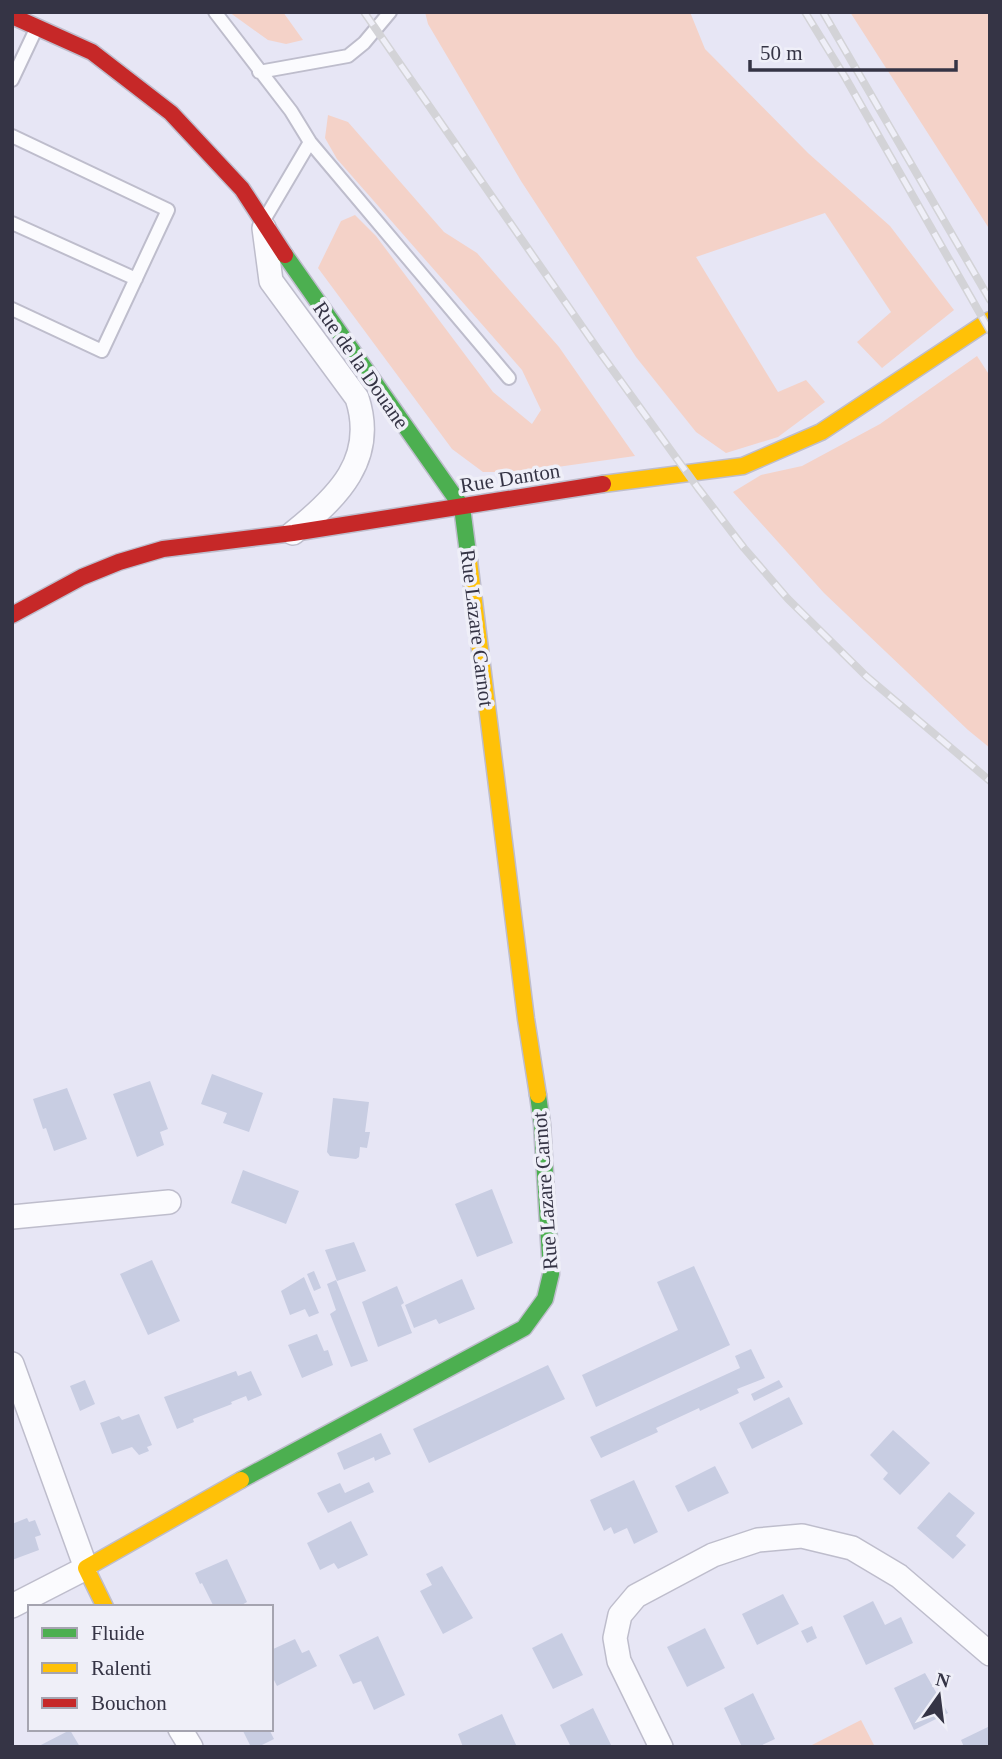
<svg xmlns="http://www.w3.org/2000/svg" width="1002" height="1759" font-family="Georgia,serif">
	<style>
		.green { fill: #f4d2c8 }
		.building { fill: #c8cde2 }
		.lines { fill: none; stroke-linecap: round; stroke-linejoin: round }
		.lane-casing { stroke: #bebdcc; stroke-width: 16 }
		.street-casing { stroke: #bebdcc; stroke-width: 26 }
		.fast-casing { stroke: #bebdcc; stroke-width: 19 }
		.slow-casing { stroke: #bebdcc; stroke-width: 19 }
		.jam-casing { stroke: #bebdcc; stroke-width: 19 }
		.lane { stroke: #fbfbfe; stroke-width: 12 }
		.street { stroke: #fbfbfe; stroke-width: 23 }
		.fast { stroke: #4caf50; stroke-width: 16 }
		.slow { stroke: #ffc107; stroke-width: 16 }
		.jam { stroke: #c62828; stroke-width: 16 }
		.rail-casing { stroke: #d3d3d7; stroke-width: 8 }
		.rail { stroke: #efeff8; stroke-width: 5; stroke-dasharray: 16; stroke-linecap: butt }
		.labels { text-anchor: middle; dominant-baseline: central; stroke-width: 7; stroke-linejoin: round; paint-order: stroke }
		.street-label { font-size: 21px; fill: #353445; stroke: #efeff8 }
	</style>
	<rect width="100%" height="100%" fill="#e7e6f5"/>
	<path class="green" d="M229,12h54l20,28 -17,4 -18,-4z
		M425,12h265l15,37 103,104 82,73 64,84 -72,58 -25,-26 34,-30 -66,-99 -129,44 82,135 28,-12 19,22 -47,35 -52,16 -30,-21 -60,-75 -115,-176 -93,-157z
		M850,12h140v218z
		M328,115l20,7 96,110 33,21 82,94 76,109 -113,16h-39l-31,-23 -134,-181 23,-47 14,-6 21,21 117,156 39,32 9,-14 -19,-40 -185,-211 -12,-21z
		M977,356l13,20v372l-22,-18 -144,-137 -91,-101 28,-17 41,-9 78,-42z
		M861,1720l14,27h-67z"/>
	<path class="building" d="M212,1074l51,19 -14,39 -26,-9 4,-10 -26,-9z
		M150,1081l18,48 -8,3 4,13 -27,12 -24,-63z
		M67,1088l20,51 -33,12 -8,-23 -3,1 -10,-30z
		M333,1098l36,4 -4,30h5l-3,16 -7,-1 -1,10 -3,2 -26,-3 -3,-4z
		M243,1170l56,21 -13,33 -55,-21z
		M492,1189l21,54 -36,14 -22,-53z
		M354,1242l12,29 -29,10 -12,-31z
		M152,1260l28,61 -32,14 -28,-61z
		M694,1266l36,79 -134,62 -14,-32 96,-45 -21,-48z
		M314,1271l7,17 -7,3 -7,-17z
		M304,1277l15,36 -10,4 -4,-8 -15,6 -9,-24z
		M462,1279l13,30 -36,15 -3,-5 -22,9 -9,-23z
		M336,1280l32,81 -17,6 -21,-53 6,-4 -9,-26z
		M397,1286l7,17 -3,2 11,28 -34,14 -16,-45z
		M317,1334l7,17 4,-1 5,15 -31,13 -14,-33z
		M751,1349l14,29 -28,11 2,4 -39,18 -1,-3 -43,20 2,4 -57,26 -11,-21 150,-69 -5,-12z
		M548,1365l17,34 -136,64 -16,-34z
		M236,1371l2,5 13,-5 11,24 -14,6 -2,-5 -15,6 1,2 -39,15 1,3 -17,7 -13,-32z
		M85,1380l10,24 -15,7 -10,-25z
		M779,1380l4,7 -29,14 -3,-7z
		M789,1397l14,27 -51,25 -13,-26z
		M139,1414l13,31 -5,2 2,4 -10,4 -7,-8 -20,7 -12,-31 19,-7 3,4z
		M893,1430l37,33 -30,32 -17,-16 5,-6 -18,-18z
		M381,1433l10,21 -16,7 -1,-4 -30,13 -7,-17z
		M715,1466l14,27 -41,19 -13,-26z
		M634,1480l24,52 -24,12 -7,-16 -13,6 -3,-7 -7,4 -14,-31z
		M369,1482l5,10 -46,21 -11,-20 23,-10 5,10z
		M949,1492l26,21 -19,23 10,9 -13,14 -36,-31z
		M27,1518l2,4 6,-2 6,15 -6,2 4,13 -27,10v-36z
		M351,1521l17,34 -30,14 -4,-6 -14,7 -13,-27z
		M227,1559l20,43 -9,5h-24l-12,-24 -2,1 -5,-11z
		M442,1566l31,52 -30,16 -23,-43 12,-6 -6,-11z
		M783,1594l16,30 -42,21 -15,-31z
		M873,1601l12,24 16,-8 12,26 -47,22 -23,-49z
		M812,1626l5,12 -10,5 -6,-12z
		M705,1628l20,40 -38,19 -20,-40z
		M562,1633l21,42 -30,14 -21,-41z
		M378,1636l27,59 -31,15 -13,-29 -8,3 -14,-29z
		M295,1639l7,14 7,-3 8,16 -40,20 -6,-12v-24z
		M925,1673l23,40 -34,17 -20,-42z
		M753,1693l22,46 -17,8h-16l-18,-39z
		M593,1708l19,39h-41l-11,-22z
		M502,1714l15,33h-54l-5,-13z
		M990,1726v21h-26l-3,-7z
		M242,1729h27l5,10 -16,8h-7z
		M70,1730l10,17h-43z"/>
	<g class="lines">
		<defs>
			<path id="lane" d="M215,12l76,99 19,31 199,236
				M259,72l89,-16 16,-13 26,-31
				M12,80l25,-53
				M12,136l156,74 -66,141 -90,-42
				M264,220l46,-78
				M12,223l124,56"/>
			<path id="street" d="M264,228l7,53 86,117c20,61 -19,99 -64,135
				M12,1217l157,-15
				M12,1364l74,204 -74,38
				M180,1729l11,18
				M661,1747l-42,-86 -4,-23 5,-23 16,-19 77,-41 45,-15 44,-4 50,12 47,28 91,78"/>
			<path id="fast" d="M285,255l177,252 7,54
				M241,1480l283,-152 21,-29 6,-25 -9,-150 -4,-29"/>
			<path id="slow" d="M603,484l140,-18 78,-34 169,-112
				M469,561l57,458 12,76
				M105,1607l-19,-39 155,-88"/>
			<path id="jam" d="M12,16l80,36 79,61 71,76 43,66
				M12,615l70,-38 37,-15 44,-13 130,-16 310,-49"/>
		</defs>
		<use href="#lane" class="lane-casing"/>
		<use href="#street" class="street-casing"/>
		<use href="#fast" class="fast-casing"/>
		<use href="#slow" class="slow-casing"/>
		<use href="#jam" class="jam-casing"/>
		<use href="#lane" class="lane"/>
		<use href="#street" class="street"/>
		<use href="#fast" class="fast"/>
		<use href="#slow" class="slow"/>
		<use href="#jam" class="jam"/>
		<defs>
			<path id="rail" d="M364,12l235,339 99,137 46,60 44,51 78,77 124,105
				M805,12l40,65 145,254
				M823,12l167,288"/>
		</defs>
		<use href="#rail" class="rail-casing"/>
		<use href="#rail" class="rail"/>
	</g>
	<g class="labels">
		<g class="street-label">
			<text transform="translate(361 365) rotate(55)">Rue de la Douane</text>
			<text transform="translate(510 478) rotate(-9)">Rue Danton</text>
			<text transform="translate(477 628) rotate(83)">Rue Lazare Carnot</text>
			<text transform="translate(545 1191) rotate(-94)">Rue Lazare Carnot</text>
		</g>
	</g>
	<rect width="1002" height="1759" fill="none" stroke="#353445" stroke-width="28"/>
	<rect x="28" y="1605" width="245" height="126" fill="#efeff8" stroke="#a5a4b0" stroke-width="2"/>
	<rect x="42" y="1628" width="35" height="10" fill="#4caf50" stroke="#a5a4b0" stroke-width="2"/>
	<text x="91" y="1640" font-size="21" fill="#353445">Fluide</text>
	<rect x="42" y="1663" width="35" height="10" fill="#ffc107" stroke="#a5a4b0" stroke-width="2"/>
	<text x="91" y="1675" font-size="21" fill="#353445">Ralenti</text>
	<rect x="42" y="1698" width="35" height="10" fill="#c62828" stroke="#a5a4b0" stroke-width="2"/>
	<text x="91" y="1710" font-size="21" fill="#353445">Bouchon</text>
	<g transform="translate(939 1696) rotate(14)" stroke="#efeff8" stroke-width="5" paint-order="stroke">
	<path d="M0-5L12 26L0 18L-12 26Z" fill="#353445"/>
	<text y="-10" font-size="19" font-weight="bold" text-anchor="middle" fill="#353445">N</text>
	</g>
	<path d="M750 60v10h206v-10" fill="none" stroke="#353445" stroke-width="3.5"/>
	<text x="760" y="60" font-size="21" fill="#353445" stroke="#efeff8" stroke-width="5" paint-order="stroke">50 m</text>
</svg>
